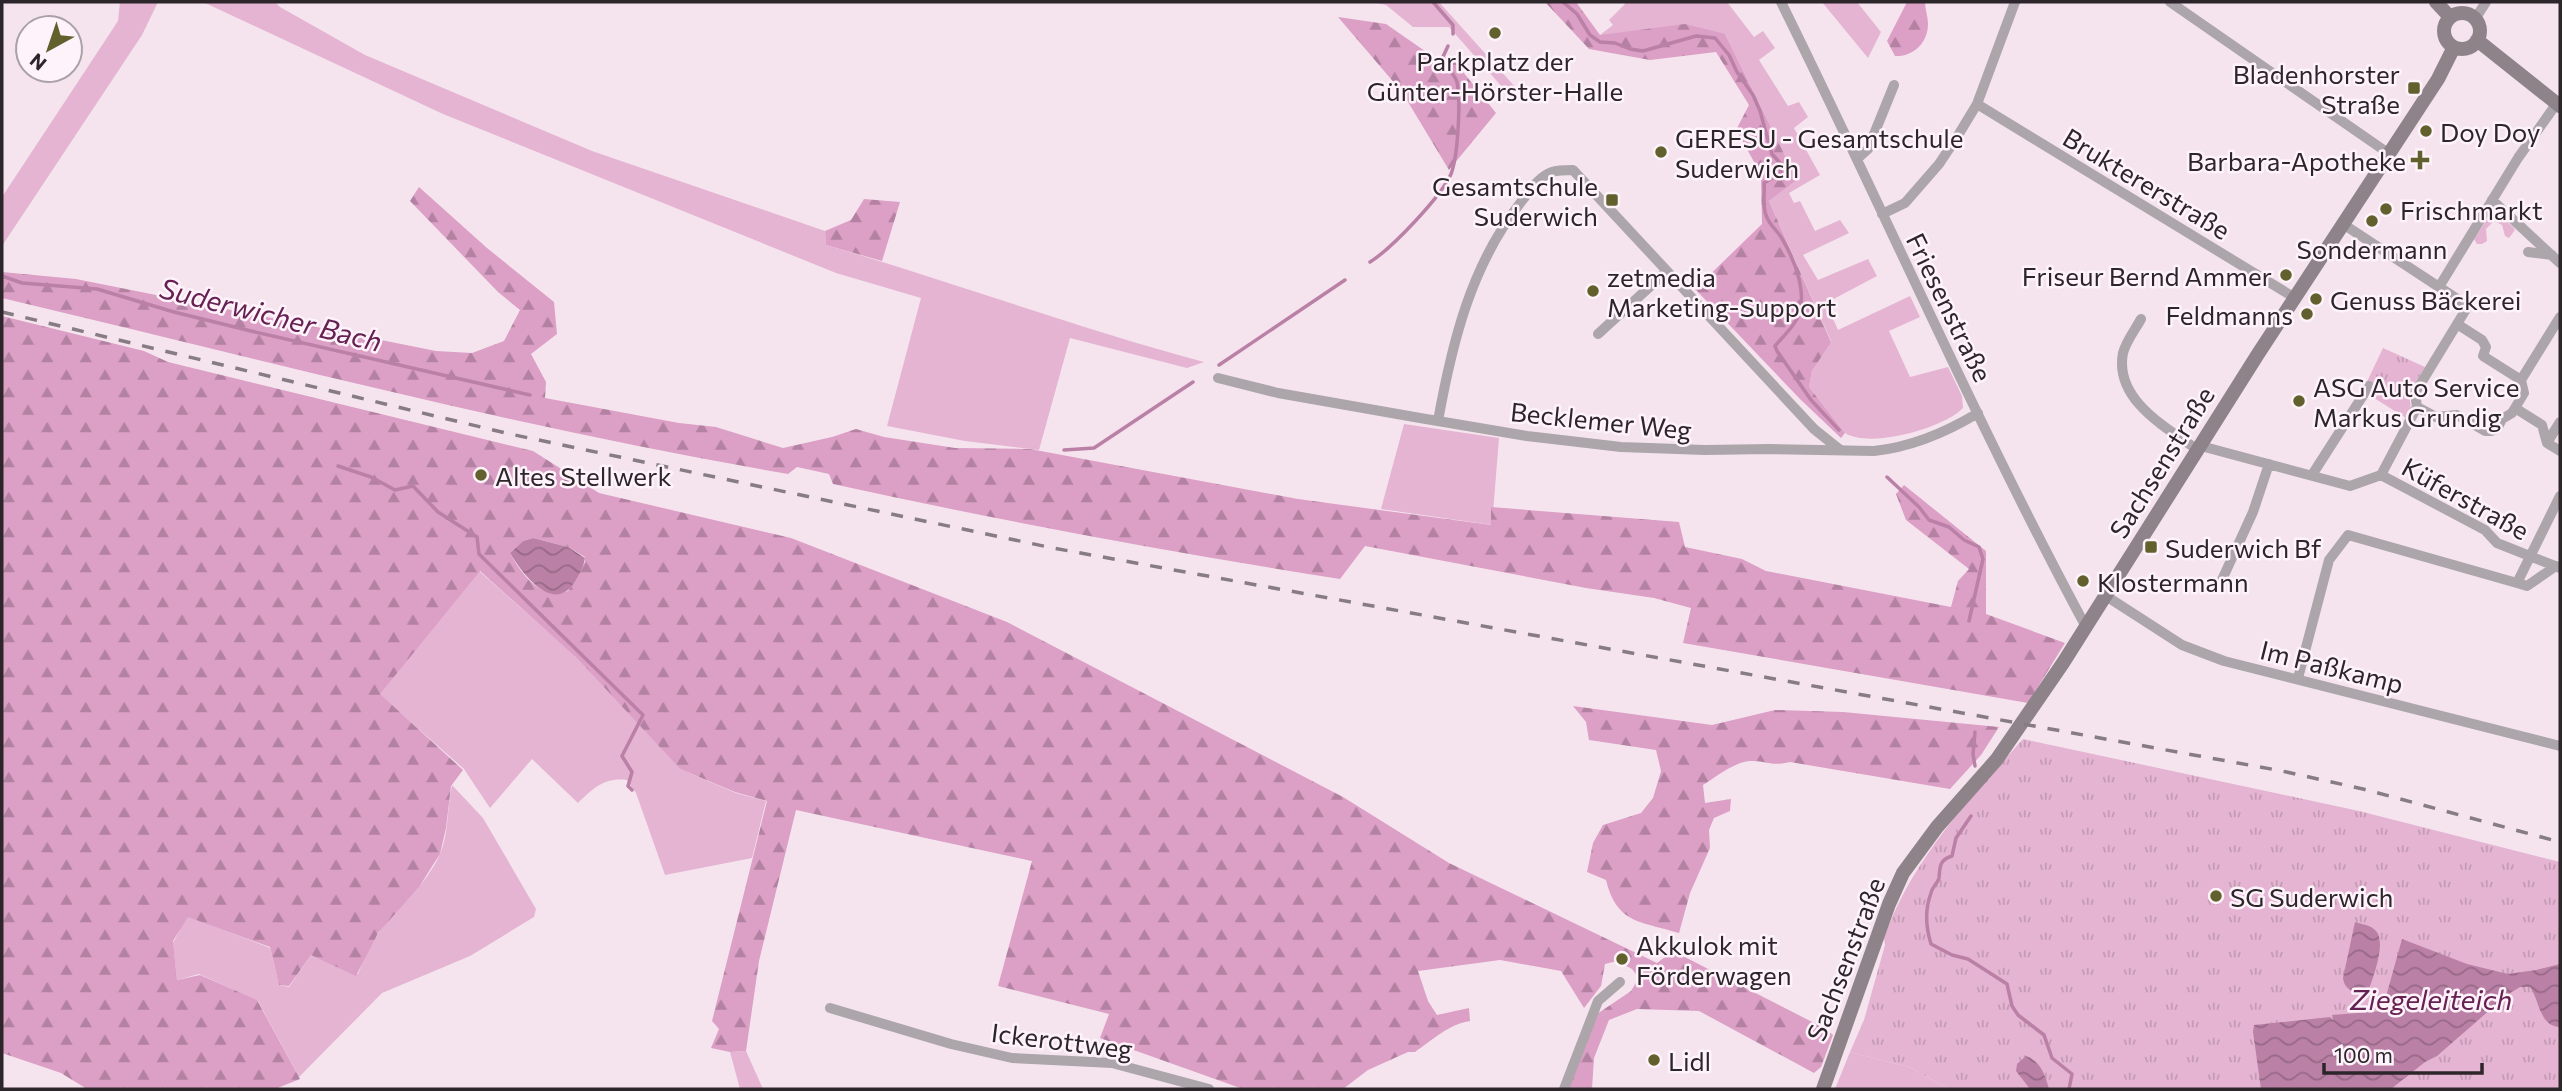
<svg xmlns="http://www.w3.org/2000/svg" width="2562" height="1091" font-family="Commissioner,sans-serif">
	<style>
		.green { fill: #e4b4d2 }
		.forest { fill: url(#forest-firs); fill-rule: evenodd }
		.park { fill: url(#park-tufts) }
		.water { fill: url(#water-waves) }
		.lines { fill: none; stroke-linecap: round; stroke-linejoin: round }
		.stream { stroke: #ba80a6; stroke-width: 3.5 }
		.street { stroke: #aca5a9; stroke-width: 10 }
		.secondary { stroke: #8e8389; stroke-width: 14 }
		.rail { stroke: #877c83; stroke-width: 3.5; stroke-dasharray: 12 12; stroke-linecap: butt }
		.poi-dot { fill: #62602d; stroke: #fef3fa; stroke-width: 2.5 }
		.labels { text-anchor: middle; dominant-baseline: central; stroke-width: 5; stroke-linejoin: round; paint-order: stroke }
		.poi-label { font-size: 26px; fill: #2c2529; stroke: #fef3fa; text-anchor: start }
		.street-label { font-size: 26px; fill: #2c2529; stroke: #fef3fa }
		.water-label { font-size: 28px; font-style: italic; fill: #662052; stroke: #fef3fa }
	</style>
	<defs>
		<pattern id="forest-firs" width="22" height="20" patternUnits="userSpaceOnUse" patternTransform="scale(1.75)"><rect width="22" height="20" fill="#dc9fc6"/><path d="M5 1l3.5 6h-7zM16 11l3.5 6h-7z" fill="#b381a1"/></pattern>
		<pattern id="park-tufts" width="24" height="20" patternUnits="userSpaceOnUse" patternTransform="scale(1.75)"><rect width="24" height="20" fill="#e4b4d2"/><path d="M3 7l-1-3M5 7V3M7 7l1-3M15 17l-1-3M17 17v-4M19 17l1-3" fill="none" stroke="#c49bb4"/></pattern>
		<pattern id="water-waves" width="16" height="10" patternUnits="userSpaceOnUse" patternTransform="scale(1.75)"><rect width="16" height="10" fill="#ba80a6"/><path d="M0 5q4-4 8 0t8 0" fill="none" stroke="#976987"/></pattern>
	</defs>
	<rect width="100%" height="100%" fill="#f5e4ee"/>
	<path class="green" d="M120,2h38l-16,33 -140,211v-49l116,-176z
		M203,2h72l5,5 85,48 227,96 233,80 1,14c127,37 251,83 378,117l-17,6 -117,-30 -31,112 -74,-9 -78,-15 34,-128 -85,-25 -393,-159z
		M1372,2h67l78,87 -14,-1 -54,-61h-36l-27,-22z
		M1624,2h103l27,35 9,-6 12,17 -16,12 29,46 11,-4 9,15 -14,11 26,47 -31,18 5,10 6,-2 15,30 25,-11 9,13 -46,22 15,25 50,-21 9,17 -51,27 12,27 72,-34 10,21 -31,14 21,46 38,-10 14,29 1,12c-19,20 -93,41 -118,25l-36,-46 3,-16 19,-30 -62,-140 28,-21 -72,-146 -125,1 13,-10 -4,-5 16,-16z
		M1822,2h35l24,30 -13,26z
		M2493,210l20,17 2,3 -6,8 -4,-2 -3,-11 -8,-4 -8,8 1,12 -5,3h-5l-3,-5z
		M1404,424l95,14 -7,87 -111,-16z
		M479,571l99,87 102,111 56,24 30,8 -14,57 -87,17 -29,-82 -9,-13c-22,-3 -34,8 -49,23l-46,-44 -42,49 -26,-39 -85,-75z
		M452,785l31,33 53,91 -2,8 -64,39 -88,37 -83,84 -41,-76 -59,-27 -22,6 -4,-37 14,-27 83,32 9,37 10,2 22,-32 47,19c6,-14 12,-31 22,-43 19,-25 47,-47 60,-77 9,-21 7,-47 12,-69z
		M746,1051l17,38h-23l-10,-37z
		M1850,1052l59,15 40,22h-114z"/>
	<path class="forest" d="M1545,2h31l24,33 85,-11 40,10 72,146 -28,21 62,141 -19,29 -3,16 36,46 -4,5 -41,-39 -105,-110 67,-65 -1,-50 -25,-44 13,-25 -33,-53 -66,8 -61,-11z
		M1907,2h18c0,7 3,15 3,22 0,19 -15,33 -33,32l-8,-15z
		M1338,17l48,7 49,34 16,-1 45,56 -47,57 -47,-78z
		M419,187l68,61 67,54 3,32 -26,20 15,28 -1,16 134,25 37,4 67,21 49,-11 24,-8 28,8 71,11 75,1 268,50 193,26v-18l188,15 6,25 57,12 24,12 185,36 7,-26 11,-12 -63,-49 -10,-26 8,-9 82,66v63l79,29 -37,60 -345,-60 8,-35 -37,-10 -68,-10 -221,-42 -25,33c-170,-27 -339,-58 -507,-95l-4,-10 -32,-7 -9,7c-265,-45 -525,-114 -786,-176v-26l74,7 360,72 36,2 32,-12 16,-31 -22,-18 -88,-91z
		M864,199l36,3 -18,59 -56,-16 -1,-14 26,-11z
		M2,316l142,35 24,11 365,89 66,42 192,45 216,84 336,175 106,66 208,100 16,-12 153,78 7,6 -12,32 -7,6 -115,-62 -62,-2 -28,11 -15,38 -2,31h-25l30,-75 34,-23 8,-13 -7,-9 -15,-8 -12,3 -4,22 -17,22 -23,-37 -61,-11 -82,11 10,30 9,14 32,-7 1,13c-21,3 -39,20 -55,31h-7l-40,18 -25,19h-100l-143,-51 9,-24 -111,-28 34,-125 -236,-51 -37,151 -13,90 -16,1 -19,-4 8,-19 -7,-8 55,-220 -32,-9 -55,-23 -103,-111 -97,-87 -100,123 83,76 -12,16 -5,42 -6,26 -21,33 -41,46 -22,43 -45,-21 -22,31 -10,-1 -9,-38 -82,-30 -15,24 4,39 23,-5 57,25 43,79 -25,10h-188l-26,-16 -59,-20zM533,538l35,9 17,10v5l-17,29c-27,10 -47,-17 -58,-38l13,-12z
		M1573,706l139,19 63,-15 68,2 156,15 -18,28 -31,34 -160,-27c-19,5 -24,-2 -40,-1 -16,1 -34,16 -47,24l2,18 26,-4 -1,12 -16,7 -5,12 1,18 -20,45 -11,40c-39,-12 -62,-9 -73,-53l-19,-8 6,-29 10,-18 38,-12 12,-15 8,-27 -5,-21 -67,-10 -3,-18z"/>
	<path class="park" d="M2383,348l42,19 -16,26 2,16 -5,9 -40,-25 -2,-5z
		M2023,739l336,72 201,51v227h-611l-40,-22 -59,-15 14,-32 21,-75 -1,-7c28,-79 85,-138 139,-199z"/>
	<path class="water" d="M533,538l35,9 17,11c-1,7 -4,13 -8,20 -21,40 -54,-3 -67,-25l13,-12z
		M2355,922c6,2 16,3 21,9 11,12 -4,49 -9,64 -11,-3 -22,-3 -24,-17z
		M2402,939l65,25 41,10 28,-4 24,-6v63c-21,-1 -20,-26 -30,-40h-10l-13,8 -70,61 -12,6 -34,27h-130l-8,-57 1,-7 76,-8 3,3 -1,-5 50,-4z
		M2026,1056c15,6 19,19 23,33h-19l-14,-18 1,-7z"/>
	<g class="lines">
		<path class="stream" d="M1433,2l20,23v9
			M1563,2l14,12 13,21 10,7 15,1 15,6 13,2 53,-15 19,2 14,17 8,17 16,23 7,16 12,43 8,9 1,10 -17,10c1,10 -2,22 2,32 3,10 10,14 15,22 14,23 31,64 12,88 -5,7 -12,14 -18,21l2,5 34,49 28,30
			M1370,262c21,-13 71,-65 81,-88 7,-18 10,-73 6,-92 -2,-8 -11,-15 -16,-21l7,-15
			M2,276l20,7 75,6 77,23 77,19 279,64
			M1219,365l126,-85
			M1064,450l30,-2 99,-66
			M338,466l33,11 24,13 18,-4 25,26 39,25 2,17 164,161 -21,41 10,16 -4,14 4,4
			M1887,477l32,30 10,13 20,7 15,13 15,7 4,12 -14,62
			M1975,766l-2,-12 2,-22
			M1971,816l-15,22 -4,18c-13,4 -12,11 -13,22 -1,5 -7,9 -8,15 -6,16 -5,35 0,51l21,11 16,4 39,25 5,22 6,9 26,20 8,23 20,16 -3,15"/>
		<path class="street" d="M1781,2c103,208 195,421 305,625
			M2170,2l218,151
			M2475,19l11,-17
			M1977,104l318,194
			M1858,158l10,-9 26,-64
			M2492,200l68,63
			M1882,214l23,-11 34,-39 18,-27 20,-33 38,-102
			M2343,224l125,82 -53,87 2,14 -36,68
			M2528,252l24,3
			M2439,287l79,-129 39,-55
			M2141,319c-6,11 -15,22 -18,34 -9,47 44,75 75,97
			M1598,334l69,-63
			M1218,378l60,15 142,25 107,18 94,11 84,3 65,-1 104,2c38,-4 71,-18 104,-38
			M2521,380l39,-63
			M2417,407l19,10 21,-2 28,16h6l6,-2 5,-10 10,-6 12,-20 -3,-13 -38,-24 3,-9 -4,-7 -25,-16
			M2515,408l27,17 5,18 13,8
			M1438,421c14,-78 33,-156 83,-219 9,-11 17,-25 31,-30 6,-2 14,-2 21,-2l241,259 25,20
			M2547,443l13,-21
			M2201,446l149,40 31,-11 104,55 12,13 63,25
			M2312,475l57,-89
			M2221,582l32,-70 16,-48
			M2517,583l10,3 29,-20
			M2106,596l76,49 42,16 336,85
			M2298,678l31,-118 19,-25 169,48 43,-87
			M830,1008l121,36 61,14 100,5 97,26
			M1564,1089l34,-88 22,-19"/>
		<path class="secondary" d="M2436,2l14,15
			M2444 31a18 18 0 1 1 36 0a18 18 0 1 1-36 0Z
			M2477,40l83,66
			M1823,1089l66,-185 14,-31 34,-46 60,-68 66,-96 195,-309 180,-275 16,-32"/>
		<path class="rail" d="M2,312l508,122 543,114 1229,223 81,18 197,53"/>
	</g>
	<g class="poi-dot">
		<circle cx="1495" cy="33" r="7"/>
		<rect x="2407" y="81" width="14" height="14" rx="3.5"/>
		<circle cx="2426" cy="131" r="7"/>
		<circle cx="1661" cy="152" r="7"/>
		<path d="M2416.5 149.5h7v7h7v7h-7v7h-7v-7h-7v-7h7z"/>
		<rect x="1605" y="193" width="14" height="14" rx="3.5"/>
		<circle cx="2386" cy="209" r="7"/>
		<circle cx="2372" cy="221" r="7"/>
		<circle cx="2286" cy="275" r="7"/>
		<circle cx="1593" cy="291" r="7"/>
		<circle cx="2316" cy="299" r="7"/>
		<circle cx="2307" cy="314" r="7"/>
		<circle cx="2299" cy="401" r="7"/>
		<circle cx="481" cy="475" r="7"/>
		<rect x="2144" y="540" width="14" height="14" rx="3.5"/>
		<circle cx="2083" cy="581" r="7"/>
		<circle cx="2216" cy="896" r="7"/>
		<circle cx="1622" cy="959" r="7"/>
		<circle cx="1654" cy="1060" r="7"/>
	</g>
	<g class="labels">
		<g class="poi-label">
			<text x="1495" y="60" text-anchor="middle">Parkplatz der<tspan x="1495" dy="30">Günter-Hörster-Halle</tspan></text>
			<text x="2400" y="73" text-anchor="end">Bladenhorster<tspan x="2400" dy="30">Straße</tspan></text>
			<text x="2440" y="131">Doy Doy</text>
			<text x="1675" y="137">GERESU - Gesamtschule<tspan x="1675" dy="30">Suderwich</tspan></text>
			<text x="2406" y="160" text-anchor="end">Barbara-Apotheke</text>
			<text x="1598" y="185" text-anchor="end">Gesamtschule<tspan x="1598" dy="30">Suderwich</tspan></text>
			<text x="2400" y="209">Frischmarkt</text>
			<text x="2372" y="248" text-anchor="middle">Sondermann</text>
			<text x="2272" y="275" text-anchor="end">Friseur Bernd Ammer</text>
			<text x="1607" y="276">zetmedia<tspan x="1607" dy="30">Marketing-Support</tspan></text>
			<text x="2330" y="299">Genuss Bäckerei</text>
			<text x="2293" y="314" text-anchor="end">Feldmanns</text>
			<text x="2313" y="386">ASG Auto Service<tspan x="2313" dy="30">Markus Grundig</tspan></text>
			<text x="495" y="475">Altes Stellwerk</text>
			<text x="2165" y="547">Suderwich Bf</text>
			<text x="2097" y="581">Klostermann</text>
			<text x="2230" y="896">SG Suderwich</text>
			<text x="1636" y="944">Akkulok mit<tspan x="1636" dy="30">Förderwagen</tspan></text>
			<text x="1668" y="1060">Lidl</text>
		</g>
		<g class="street-label">
			<text transform="translate(2147 183) rotate(31)">Bruktererstraße</text>
			<text transform="translate(1950 307) rotate(64)">Friesenstraße</text>
			<text transform="translate(1601 420) rotate(6)">Becklemer Weg</text>
			<text transform="translate(2161 462) rotate(-58)">Sachsenstraße</text>
			<text transform="translate(2466 498) rotate(29)">Küferstraße</text>
			<text transform="translate(2332 666) rotate(14)">Im Paßkamp</text>
			<text transform="translate(1845 959) rotate(-69)">Sachsenstraße</text>
			<text transform="translate(1062 1040) rotate(7)">Ickerottweg</text>
		</g>
		<g class="water-label">
			<text transform="translate(271 314) rotate(14)">Suderwicher Bach</text>
			<text x="2431" y="999">Ziegeleiteich</text>
		</g>
	</g>
	<rect width="2562" height="1091" fill="none" stroke="#2c2529" stroke-width="7"/>
	<g transform="translate(49 49) rotate(220)"><circle r="33" fill="#fef3fa" stroke="#aaa1a6" stroke-width="2"/>
	<path d="M0-5L12 26L0 18L-12 26Z" fill="#62602d"/>
	<text y="-10" font-size="19" font-weight="bold" text-anchor="middle" fill="#2c2529">N</text>
	</g>
	<path d="M2324 1063v10h158v-10" fill="none" stroke="#2c2529" stroke-width="3.5"/>
	<text x="2334" y="1063" font-size="21" fill="#2c2529" stroke="#fef3fa" stroke-width="5" paint-order="stroke">100 m</text>
</svg>
